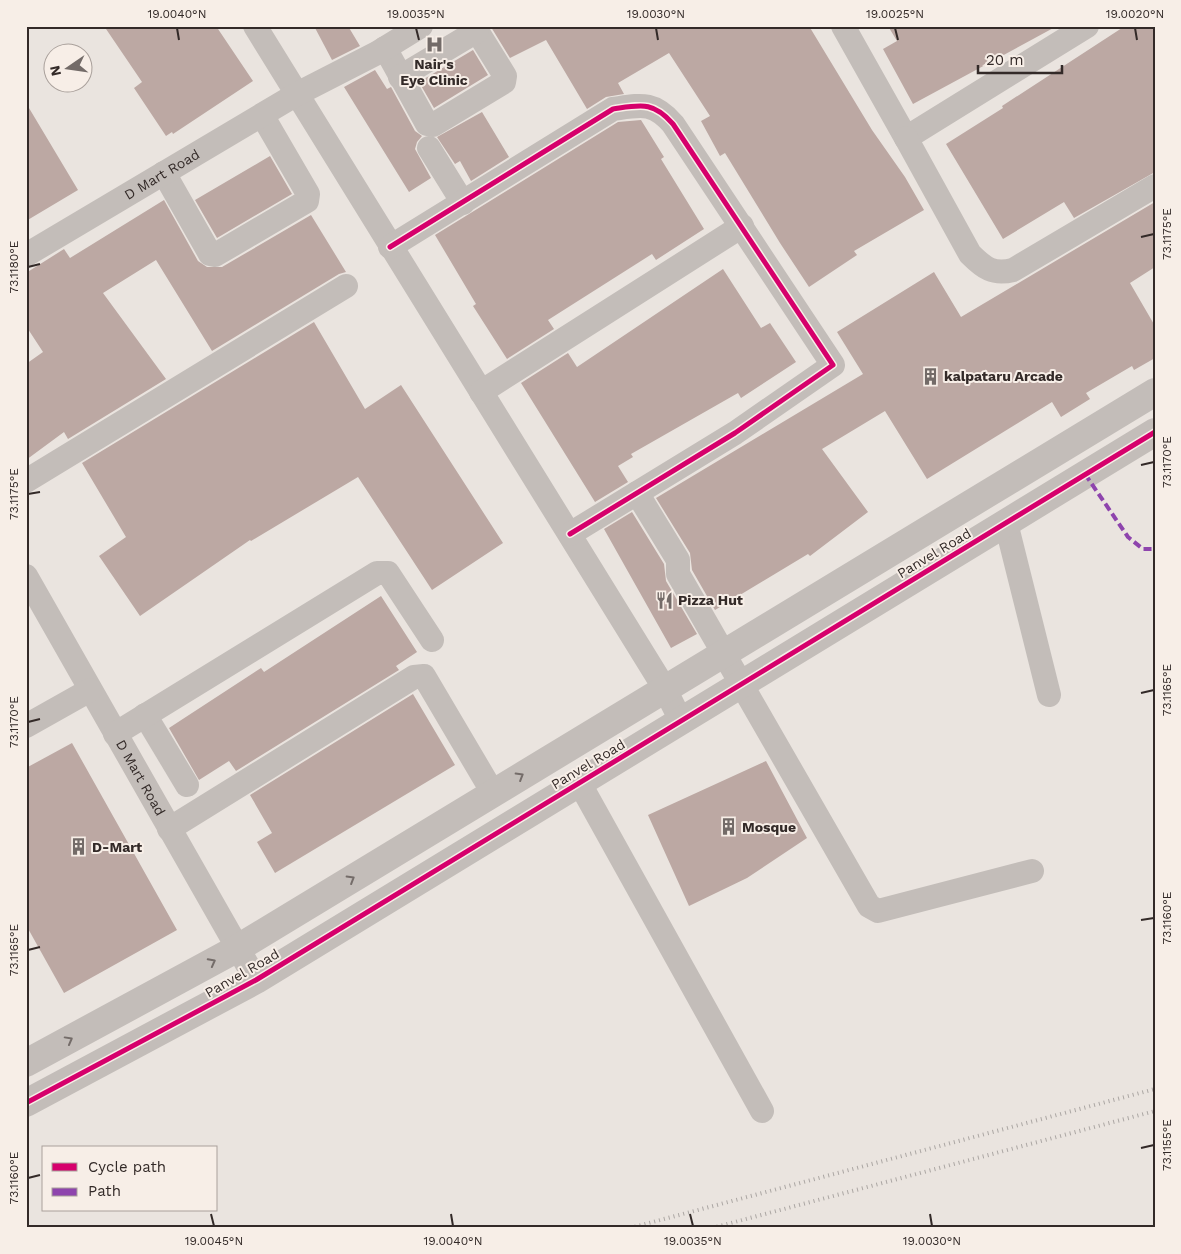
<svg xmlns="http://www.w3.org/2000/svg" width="1181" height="1254" font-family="'Work Sans',sans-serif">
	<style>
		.building { fill: #bca8a3 }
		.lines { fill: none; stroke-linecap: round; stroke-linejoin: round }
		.minor { stroke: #c3bdb9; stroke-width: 24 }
		.tertiary { stroke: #c3bdb9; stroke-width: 28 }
		.rail { stroke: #aba6a3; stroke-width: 4; stroke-dasharray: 1 4; stroke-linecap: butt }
		.quiet { stroke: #8e44ad; stroke-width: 4; stroke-dasharray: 8 4; stroke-linecap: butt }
		.cycleway-casing { stroke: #f7eee7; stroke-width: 8 }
		.cycleway { stroke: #d6006c; stroke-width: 5 }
		.oneway { stroke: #746c69 }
		.ticks { fill: none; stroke: #332a28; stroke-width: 2 }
		.labels { text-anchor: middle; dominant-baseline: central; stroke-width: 4; stroke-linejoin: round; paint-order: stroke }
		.poi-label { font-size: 14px; font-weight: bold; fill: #332a28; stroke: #f7eee7; text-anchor: start }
		.street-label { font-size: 14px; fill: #332a28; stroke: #f7eee7 }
		.neatline { fill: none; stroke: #332a28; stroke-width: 2 }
		.ticks-label { font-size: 12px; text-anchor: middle; fill: #332a28 }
	</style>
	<rect width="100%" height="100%" fill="#eae4df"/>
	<path class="building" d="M104,26h112l37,55 -80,53 -1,-2 -6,4 -32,-48 8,-6z
		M314,26h34l12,20 -28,14z
		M809,26l63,104 33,47 19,33 -70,41 3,4 -48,32 -29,-44 -55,-90 -5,3 -19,-35 9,-5 -41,-63 -51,30 6,11 -18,3 -19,12 -41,-69 -36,18 -19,-31z
		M888,26h169l-144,78 -30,-55 14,-8z
		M1125,26h30v146l-81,46 -10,-16 -61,37 -57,-95 57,-36 -1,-2z
		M473,50l15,25 -54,33 -15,-26z
		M375,70l12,19 4,-2 24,44 7,5 -5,6 -2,7 16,29 -22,14 -65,-105z
		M26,103l52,87 -52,31z
		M482,112l27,45 -38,24 -11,-20 -5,3 -18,-27z
		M641,120l23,37 -3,2 43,70 -48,31 -4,-6 -104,66 6,9 -47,30 -34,-53 3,-2 -41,-69 183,-113z
		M270,156l22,38 -75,44 -22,-38z
		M164,200l34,61 9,6h15l89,-52 35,57 -7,2 -127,77 -56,-91 -53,33 63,86 -98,60 -4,-7 -38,28v-96l17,-12 -17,-26v-53l38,-24 6,9z
		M1155,202v65l-25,16 25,43v32l-21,12 -2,-4 -46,27 4,6 -29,18 -9,-15 -125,77 -42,-68 -63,38 46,63 -58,44 -2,-2 -93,56 -23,-40 -2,-17 -34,-55 207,-124 -26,-42 97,-60 27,45z
		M723,269l38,59 9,-5 26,39 -55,36 -3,-5 -107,61 2,3 -15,9 10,16 -33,20 -74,-119 47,-30 9,14z
		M314,322l51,87 36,-24 102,158 -71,47 -74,-113 -107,64 -1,-1 -110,76 -41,-60 27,-19 -44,-74z
		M632,512l32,52 2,17 31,53 -26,14 -67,-119z
		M381,596l36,56 -21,14 3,4 -163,101 -7,-10 -30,19 -30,-52 92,-60 3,4z
		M413,694l42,71 -180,108 -18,-31 15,-9 -22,-38z
		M72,743l105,187 -113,63 -38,-68v-157z
		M766,761l41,77 -60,40 -58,28 -41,-91z"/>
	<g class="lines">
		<g class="minor">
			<path d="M255,26l410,663 16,32"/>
			<path d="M843,26l63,112 181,-112"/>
			<path d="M385,48l42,76 6,1 71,-43 1,-6 -31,-50"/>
			<path d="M400,77l77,-46"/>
			<path d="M906,138l64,116c14,14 23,21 43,16l142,-84"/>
			<path d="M429,148l34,55"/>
			<path d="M164,173l46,81 5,1 92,-54 1,-7 -46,-79"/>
			<path d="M390,247l223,-138c28,-4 40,-8 60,15l160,241 -98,68 -165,101"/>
			<path id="s1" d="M26,255l271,-161 80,-41 44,-27"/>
			<path d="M481,392l261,-166"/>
			<path d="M26,481l320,-195"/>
			<path d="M637,493l41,67v14l191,332 9,5 154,-40"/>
			<path d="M1006,523l43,172"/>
			<path id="s2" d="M26,576l230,404"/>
			<path d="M145,715l42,70"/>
			<path d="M26,726l64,-36"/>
			<path d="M115,734l262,-161h11l44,67"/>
			<path d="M579,782l183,329"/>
			<path d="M169,829l245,-152 10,-1 69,117"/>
		</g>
		<path class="tertiary" d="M26,1063l212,-115 917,-556
			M26,1103l230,-123 899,-548"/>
		<path class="rail" d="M630,1228l525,-139
			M712,1228l443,-117"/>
		<path class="quiet" d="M1085,474l43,63 15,12h12"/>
		<defs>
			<path id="cycleway" d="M390,247l223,-138c28,-4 40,-8 60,15l160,241 -98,68 -165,101
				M26,1103l230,-123 899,-548"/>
		</defs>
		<use href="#cycleway" class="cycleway-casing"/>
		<use href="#cycleway" class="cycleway"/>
	</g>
	<defs><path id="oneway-chevron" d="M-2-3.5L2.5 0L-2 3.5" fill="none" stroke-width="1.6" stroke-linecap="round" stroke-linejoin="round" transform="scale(1.25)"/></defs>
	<g class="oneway">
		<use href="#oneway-chevron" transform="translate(520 776) rotate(-31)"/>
		<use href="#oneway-chevron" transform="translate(351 879) rotate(-31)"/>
		<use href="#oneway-chevron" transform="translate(212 962) rotate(-28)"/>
		<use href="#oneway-chevron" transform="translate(69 1040) rotate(-29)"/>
	</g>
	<path class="ticks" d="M177,28l2,12M416,28l3,12M656,28l2,12M895,28l3,12M1135,28l2,12M1141,237l13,-3M28,267l12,-3M1141,465l13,-3M28,494l12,-2M1141,693l13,-3M28,722l12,-3M1141,920l13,-2M28,950l12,-3M1141,1148l13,-3M28,1178l12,-3M211,1214l3,12M451,1214l2,12M690,1214l3,12M930,1214l2,12"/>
	<defs>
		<symbol id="hospital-bare" viewBox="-9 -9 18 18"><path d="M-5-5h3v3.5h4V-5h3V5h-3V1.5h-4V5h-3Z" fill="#736b68" stroke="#f7eee7" stroke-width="2.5" paint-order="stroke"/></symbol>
		<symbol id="building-bare" viewBox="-9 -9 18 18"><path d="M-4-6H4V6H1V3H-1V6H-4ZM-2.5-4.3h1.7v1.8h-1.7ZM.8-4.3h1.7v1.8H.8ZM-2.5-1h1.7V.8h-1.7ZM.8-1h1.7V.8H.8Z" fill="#736b68" stroke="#f7eee7" stroke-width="2.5" paint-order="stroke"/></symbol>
		<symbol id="restaurant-bare" viewBox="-9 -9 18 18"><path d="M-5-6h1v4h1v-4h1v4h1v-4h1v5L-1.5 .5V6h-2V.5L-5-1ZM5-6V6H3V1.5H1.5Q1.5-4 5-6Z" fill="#736b68" stroke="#f7eee7" stroke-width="2.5" paint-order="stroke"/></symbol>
	</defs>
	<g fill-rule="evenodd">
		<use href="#hospital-bare" x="422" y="32" width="25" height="25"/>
		<use href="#building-bare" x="918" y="364" width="25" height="25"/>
		<use href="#restaurant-bare" x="652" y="588" width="25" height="25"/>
		<use href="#building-bare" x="716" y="814" width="25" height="25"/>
		<use href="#building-bare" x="66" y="834" width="25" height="25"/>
	</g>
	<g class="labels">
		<g class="poi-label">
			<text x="434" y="64" text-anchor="middle">Nair's<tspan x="434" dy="16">Eye Clinic</tspan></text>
			<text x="944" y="376">kalpataru Arcade</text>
			<text x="678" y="600">Pizza Hut</text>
			<text x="742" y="827">Mosque</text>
			<text x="92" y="847">D-Mart</text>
		</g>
		<g class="street-label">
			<text stroke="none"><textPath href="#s1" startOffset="158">D Mart Road</textPath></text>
			<text transform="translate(934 553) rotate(-31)">Panvel Road</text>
			<text transform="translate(588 764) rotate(-31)">Panvel Road</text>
			<text stroke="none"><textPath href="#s2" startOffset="232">D Mart Road</textPath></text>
			<text transform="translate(242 973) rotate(-30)">Panvel Road</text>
		</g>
	</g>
	<rect width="1181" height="1254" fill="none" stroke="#f7eee7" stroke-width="55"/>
	<rect x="42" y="1146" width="175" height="65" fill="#f7eee7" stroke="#a9a09b"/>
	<rect x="52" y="1163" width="25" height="8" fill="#d6006c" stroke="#a9a09b"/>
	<text x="88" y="1172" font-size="15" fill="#332a28">Cycle path</text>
	<rect x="52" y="1188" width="25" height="8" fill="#8e44ad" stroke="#a9a09b"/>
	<text x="88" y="1196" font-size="15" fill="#332a28">Path</text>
	<g transform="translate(68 68) rotate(257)"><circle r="24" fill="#f7eee7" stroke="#a9a09b"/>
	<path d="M0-4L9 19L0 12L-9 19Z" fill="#736b68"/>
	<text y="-8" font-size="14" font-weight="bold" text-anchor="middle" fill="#332a28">N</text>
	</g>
	<path d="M978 65v8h84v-8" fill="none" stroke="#332a28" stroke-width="2.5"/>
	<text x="986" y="65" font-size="15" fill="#332a28" stroke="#f7eee7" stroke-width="4" paint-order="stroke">20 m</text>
	<rect x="28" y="28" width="1126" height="1198" class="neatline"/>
	<g class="ticks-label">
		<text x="177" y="18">19.0040°N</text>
		<text x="416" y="18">19.0035°N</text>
		<text x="656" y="18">19.0030°N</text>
		<text x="895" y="18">19.0025°N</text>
		<text x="1135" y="18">19.0020°N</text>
		<text transform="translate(1167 234) rotate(-90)" y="4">73.1175°E</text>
		<text transform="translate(14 267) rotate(-90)" y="4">73.1180°E</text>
		<text transform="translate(1167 462) rotate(-90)" y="4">73.1170°E</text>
		<text transform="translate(14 494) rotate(-90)" y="4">73.1175°E</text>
		<text transform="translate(1167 690) rotate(-90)" y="4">73.1165°E</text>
		<text transform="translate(14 722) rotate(-90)" y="4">73.1170°E</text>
		<text transform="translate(1167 918) rotate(-90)" y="4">73.1160°E</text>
		<text transform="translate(14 950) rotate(-90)" y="4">73.1165°E</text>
		<text transform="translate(1167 1145) rotate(-90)" y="4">73.1155°E</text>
		<text transform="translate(14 1178) rotate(-90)" y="4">73.1160°E</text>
		<text x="214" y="1245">19.0045°N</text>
		<text x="453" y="1245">19.0040°N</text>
		<text x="693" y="1245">19.0035°N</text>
		<text x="932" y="1245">19.0030°N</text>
	</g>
</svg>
